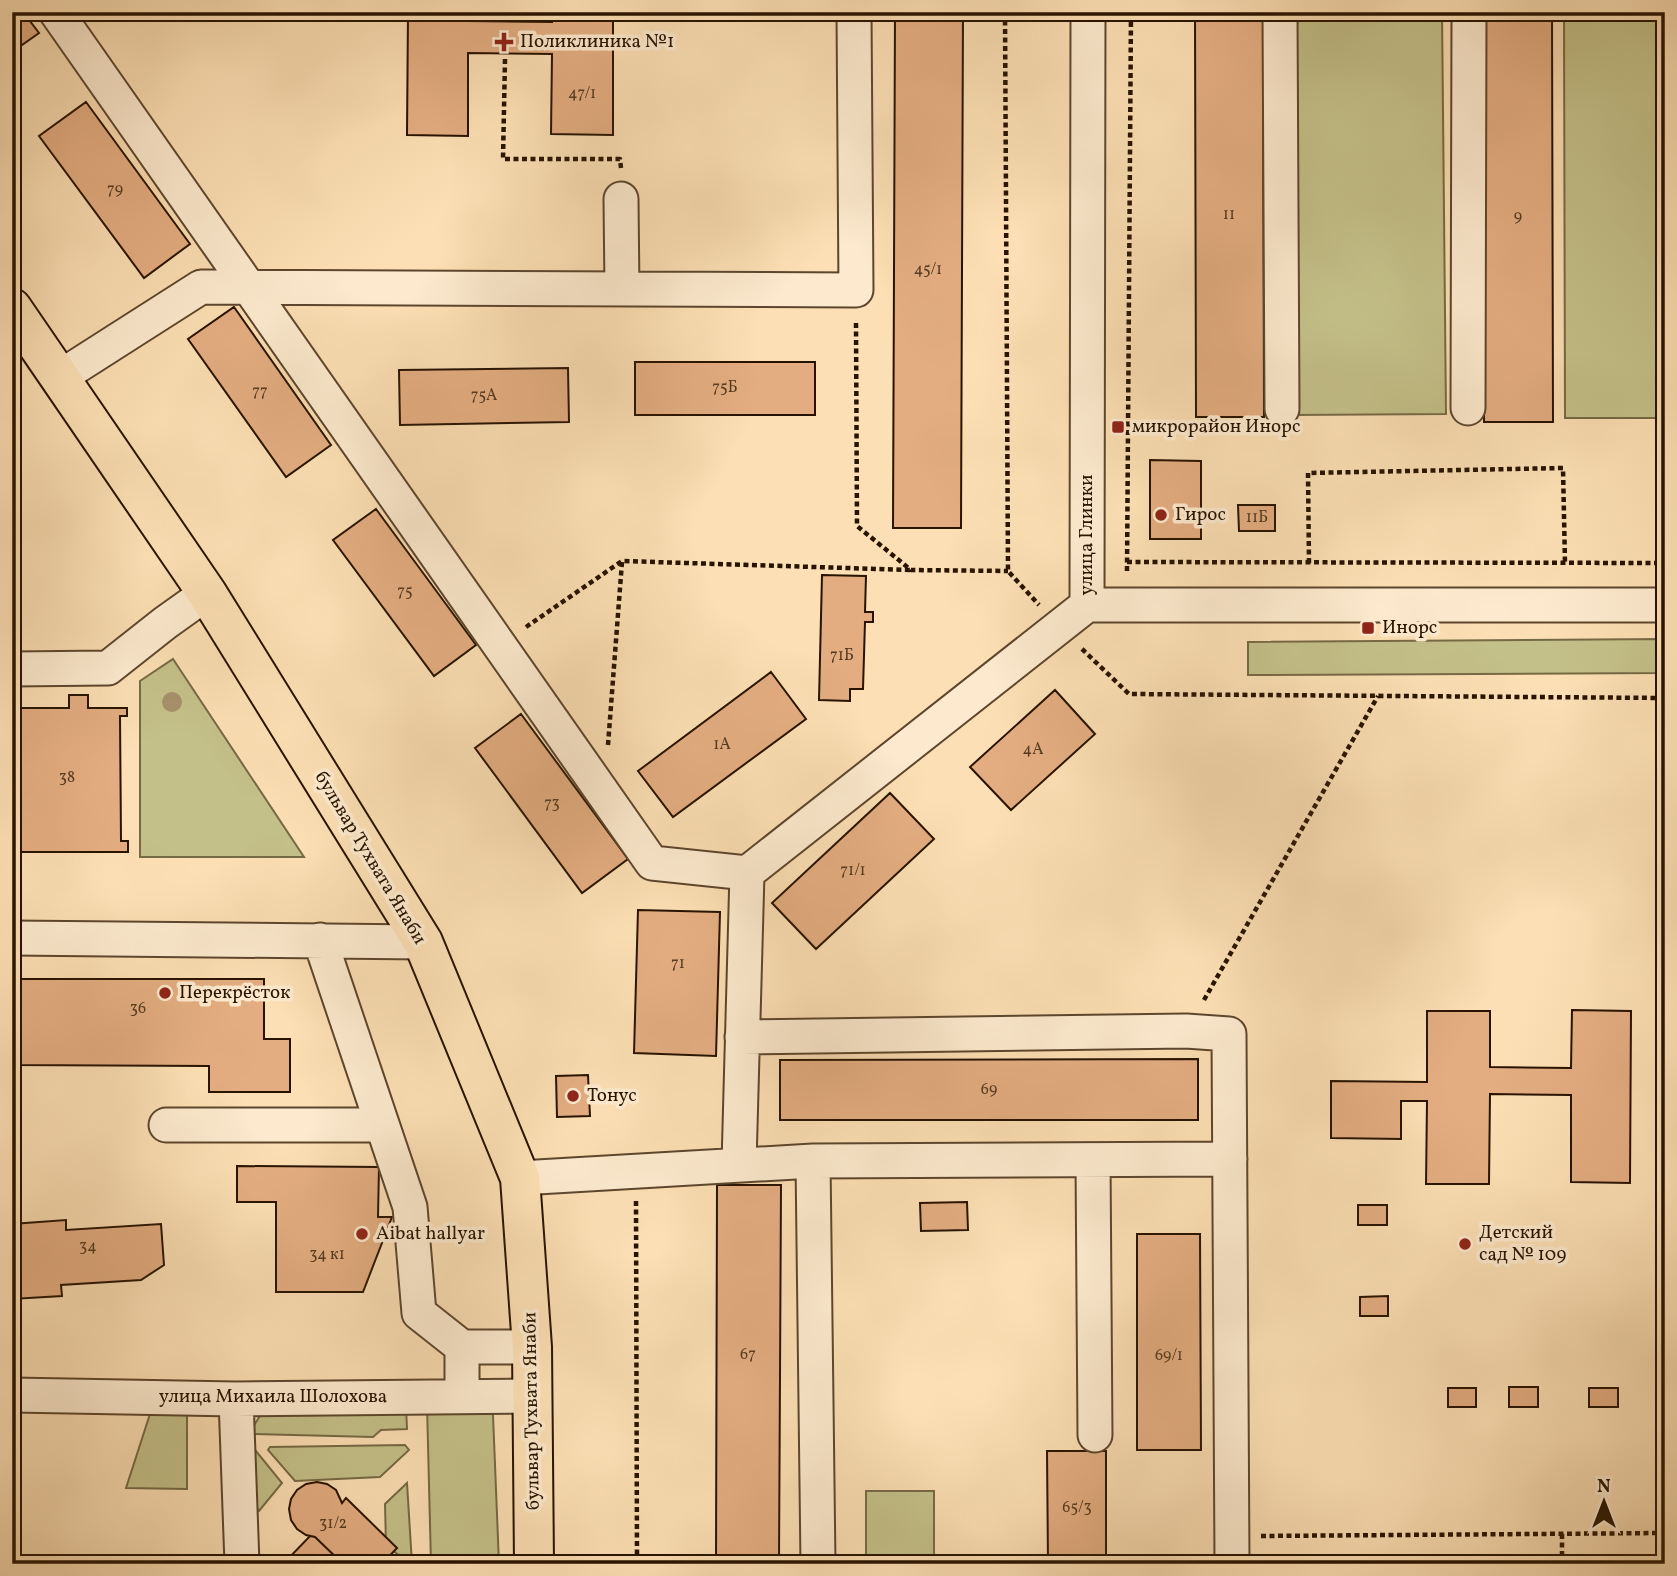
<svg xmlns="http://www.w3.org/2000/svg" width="1677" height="1576" font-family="Vollkorn,serif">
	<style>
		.green { fill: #c4c089; stroke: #766a44; stroke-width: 2 }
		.building { fill: #e3ad81; stroke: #281300; stroke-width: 2 }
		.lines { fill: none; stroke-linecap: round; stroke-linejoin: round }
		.minor-casing { stroke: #5d462d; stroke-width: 37 }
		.major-casing { stroke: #281300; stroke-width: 42 }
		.path { stroke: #281300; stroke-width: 4.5; stroke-dasharray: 5 3.5; stroke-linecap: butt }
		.minor { stroke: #fdeace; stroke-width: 33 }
		.major { stroke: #fcdfb4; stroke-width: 38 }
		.tree { fill: #a6906b }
		.poi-dot { fill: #8f2418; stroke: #fdeace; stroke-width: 2.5 }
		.labels { text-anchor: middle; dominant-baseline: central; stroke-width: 7; stroke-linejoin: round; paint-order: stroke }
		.number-label { font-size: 16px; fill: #573a20 }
		.poi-label { font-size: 19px; fill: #281300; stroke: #fdeace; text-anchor: start }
		.street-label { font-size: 19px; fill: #281300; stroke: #fdeace }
	</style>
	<rect width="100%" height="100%" fill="#fcdfb4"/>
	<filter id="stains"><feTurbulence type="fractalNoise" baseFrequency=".00286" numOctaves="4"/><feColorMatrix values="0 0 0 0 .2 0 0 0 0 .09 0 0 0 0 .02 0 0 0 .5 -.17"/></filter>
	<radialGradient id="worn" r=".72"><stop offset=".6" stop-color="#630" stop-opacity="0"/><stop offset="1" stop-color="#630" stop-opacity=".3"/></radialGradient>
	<path class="green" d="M1290,12h152l4,402 -153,1z
		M1564,12h101v406h-100z
		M1665,639v34l-417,2v-33z
		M173,659l131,198h-164v-176z
		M406,1405l1,24 -26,1 -8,7 -120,-3v-7l10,-16z
		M427,1405l56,2 10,8 6,149h-68z
		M150,1414h37v75l-61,-1z
		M251,1445l31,38 -23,28 -7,-8z
		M405,1445l4,5 -29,27 -85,4 -27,-31 2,-3z
		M407,1483l5,81 -26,-18 -1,-42z
		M866,1491h68v73h-68z"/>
	<path class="building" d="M12,12h11l16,21 -27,19z
		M408,12h61l-1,9 84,1v-10h61v123l-62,-1 1,-80 -84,-1v83l-61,-1z
		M895,12h68l-2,516h-68z
		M1195,12h68l1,405h-68z
		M1484,12h68l1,410h-69z
		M86,102l104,142 -46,34 -105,-142z
		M234,307l97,138 -45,32 -98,-138z
		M635,362h180v53h-180z
		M568,368l1,54 -169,3 -1,-55z
		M1150,460l51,1v78h-51z
		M1238,505h37v26h-36z
		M376,509l100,136 -42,31 -101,-136z
		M822,575l44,1 -1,36h8v10h-8l-2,67h-13v12l-31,-1z
		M771,672l35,47 -133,98 -35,-46z
		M1055,690l40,44 -84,76 -41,-43z
		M69,695h19v13h39v8h-7l1,125h7v11h-116v-144h57z
		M521,714l107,145 -46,34 -107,-145z
		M890,793l44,46 -118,110 -44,-46z
		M638,910l82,2 -4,144 -82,-3z
		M12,979h252v60h26v53h-81v-26l-197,-1z
		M1572,1010l59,1 -1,172 -59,-1v-87l-81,-1 -1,90h-63l1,-83h-26v38l-70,-1v-57l96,1v-71h63v56l81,1z
		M1198,1059v61h-418v-60z
		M588,1075l2,41 -33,1 -1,-41z
		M237,1166l142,1 -1,50h14l-29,75h-87v-90h-39z
		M717,1185h64l-2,379h-63z
		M967,1202l1,28 -47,1 -1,-28z
		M1358,1205h29v20h-29z
		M66,1220v10l95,-6 3,41 -23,15 -80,5 1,11 -50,3v-75z
		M1137,1234h63l1,216h-64z
		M1388,1296v20h-28v-19z
		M1509,1387h29v20h-29z
		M1448,1388h28v19h-28z
		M1589,1388h29v19h-29z
		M1047,1451h59v113h-58z
		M317,1482l10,2 9,6 6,13 4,-5 51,50 -15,16h-39l-28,-27 -9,-2 -9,-6 -6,-9 -2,-11 2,-10 6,-9 9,-6z
		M310,1536l5,1 28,27h-60z"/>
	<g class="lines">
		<defs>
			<path id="minor" d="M56,12l596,851 95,10
				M1088,12l-1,593h578
				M1280,12l2,397
				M621,199l1,90
				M60,377l141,-90 655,3 -2,-278
				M1468,408l1,-396
				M12,669l96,-1 57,-45 42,-30
				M12,938l411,4
				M320,940l90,267 9,106 43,34v49
				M742,1037l444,-6 43,3 3,530
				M166,1125h216
				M1093,1160l2,275
				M813,1161l417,-2
				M739,1164l8,-291 340,-268
				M520,1178l293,-17 5,403
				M462,1347h70
				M12,1395l224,4 297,-3
				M236,1399l6,165"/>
			<path id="major" d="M12,308l195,285 216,349 97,236 12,169 2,217"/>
		</defs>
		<use href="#minor" class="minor-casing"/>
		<use href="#major" class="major-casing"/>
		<path class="path" d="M1005,12l3,559 31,34
			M505,59l-2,100h117l1,9
			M856,323l1,203 54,44 97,1
			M1127,562l538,1
			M1309,563l-1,-90 255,-5 2,95
			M1127,571l4,-559
			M526,627l96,-66 289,9
			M1082,649l47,45 536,4
			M608,745l14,-183
			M1204,1000l174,-304
			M636,1201l1,363
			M1562,1534v30
			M1261,1536l404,-3"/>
		<use href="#minor" class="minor"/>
		<use href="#major" class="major"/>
	</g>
	<circle class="tree" cx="172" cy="702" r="10"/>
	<g class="poi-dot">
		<path d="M500.5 31.5h7v7h7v7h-7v7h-7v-7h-7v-7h7z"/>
		<rect x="1111" y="420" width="14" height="14" rx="3.5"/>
		<circle cx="1161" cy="515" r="7"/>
		<rect x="1361" y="621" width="14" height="14" rx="3.5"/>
		<circle cx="165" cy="993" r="7"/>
		<circle cx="573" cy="1096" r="7"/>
		<circle cx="362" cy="1234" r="7"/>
		<circle cx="1465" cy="1244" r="7"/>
	</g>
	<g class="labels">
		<g class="number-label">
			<text x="582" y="94">47/1</text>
			<text x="115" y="190">79</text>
			<text x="1229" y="215">11</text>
			<text x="1518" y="217">9</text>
			<text x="928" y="270">45/1</text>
			<text x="725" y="388">75Б</text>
			<text x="260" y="392">77</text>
			<text x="484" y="396">75А</text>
			<text x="1257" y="518">11Б</text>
			<text x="405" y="592">75</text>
			<text x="842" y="656">71Б</text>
			<text x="722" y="745">1А</text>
			<text x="1033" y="750">4А</text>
			<text x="67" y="778">38</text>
			<text x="552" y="804">73</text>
			<text x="853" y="871">71/1</text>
			<text x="678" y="964">71</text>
			<text x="138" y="1009">36</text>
			<text x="989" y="1090">69</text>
			<text x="88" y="1247">34</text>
			<text x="327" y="1255">34 к1</text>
			<text x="748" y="1355">67</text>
			<text x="1169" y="1356">69/1</text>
			<text x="1077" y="1508">65/3</text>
			<text x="333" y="1524">31/2</text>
		</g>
		<g class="poi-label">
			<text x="520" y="42">Поликлиника №1</text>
			<text x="1132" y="427">микрорайон Инорс</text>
			<text x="1175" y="515">Гирос</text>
			<text x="1382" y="628">Инорс</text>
			<text x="179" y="993">Перекрёсток</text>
			<text x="587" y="1096">Тонус</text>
			<text x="1479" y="1233">Детский<tspan x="1479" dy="22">сад № 109</tspan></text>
			<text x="376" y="1234">Aibat hallyar</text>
		</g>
		<g class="street-label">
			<text transform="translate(1087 535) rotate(-90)">улица Глинки</text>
			<text transform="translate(370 858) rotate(59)">бульвар Тухвата Янаби</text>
			<text x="273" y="1397">улица Михаила Шолохова</text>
			<text transform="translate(532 1411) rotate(-91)">бульвар Тухвата Янаби</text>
		</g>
	</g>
	<rect width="1677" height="1576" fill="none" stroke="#fcdfb4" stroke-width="42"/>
	<rect x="14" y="14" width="1649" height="1548" fill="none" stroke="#281300" stroke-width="3.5"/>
	<rect x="21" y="21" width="1635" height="1534" fill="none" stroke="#281300" stroke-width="2"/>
	<g transform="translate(1604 1502)" stroke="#fdeace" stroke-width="5" paint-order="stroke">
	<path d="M0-5L12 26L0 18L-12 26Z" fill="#281300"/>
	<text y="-10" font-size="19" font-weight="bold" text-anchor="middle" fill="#281300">N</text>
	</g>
	<rect width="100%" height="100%" filter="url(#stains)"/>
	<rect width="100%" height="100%" fill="url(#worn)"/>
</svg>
